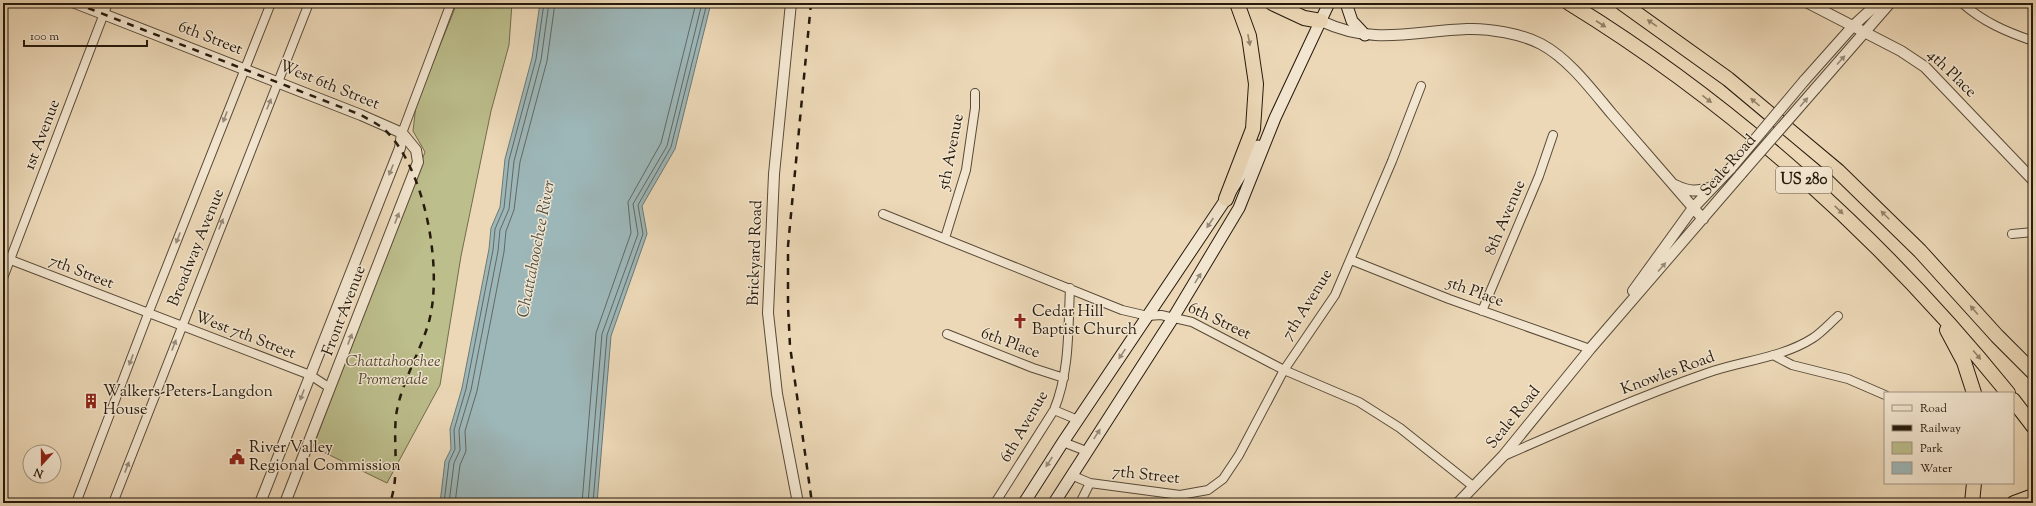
<svg xmlns="http://www.w3.org/2000/svg" width="2036" height="506" font-family="'Sorts Mill Goudy',serif">
	<style>
		.green { fill: #bcbe8c; stroke: #716c4c }
		.water { fill: #9db7b9; stroke: #6d7874 }
		.lines { fill: none; stroke-linecap: round; stroke-linejoin: round }
		.shore { stroke: #626863; stroke-width: 1 }
		.minor-casing { stroke: #584a38; stroke-width: 10 }
		.tertiary-casing { stroke: #584a38; stroke-width: 12 }
		.secondary-casing { stroke: #261a0d; stroke-width: 13 }
		.motorway-casing { stroke: #261a0d; stroke-width: 16 }
		.minor { stroke: #f3e6d0; stroke-width: 8 }
		.tertiary { stroke: #f3e6d0; stroke-width: 10 }
		.secondary { stroke: #f3e6d0; stroke-width: 11 }
		.motorway { stroke: #ecd8b7; stroke-width: 14 }
		.rail { stroke: #261a0d; stroke-width: 2.5; stroke-dasharray: 7 7; stroke-linecap: butt }
		.tertiary-bridge-casing { stroke: #584a38; stroke-width: 12; stroke-linecap: butt }
		.tertiary-bridge { stroke: #f3e6d0; stroke-width: 10 }
		.oneway { fill: #93826a }
		.oneway2 { fill: #978a78 }
		.labels { text-anchor: middle; dominant-baseline: central; stroke-width: 3; stroke-linejoin: round; paint-order: stroke }
		.shield { fill: #f3e6d0; stroke: #645748; stroke-width: 1 }
		.shield-label { font-size: 15px; font-weight: bold; fill: #261a0d }
		.street-label { font-size: 16px; fill: #261a0d; stroke: #f3e6d0 }
		.poi-label { font-size: 16px; fill: #261a0d; stroke: #f3e6d0; text-anchor: start }
		.park-label { font-size: 16px; font-style: italic; fill: #534b33; stroke: #f3e6d0 }
		.water-label { font-size: 17px; font-style: italic; fill: #505149; stroke: #f3e6d0 }
	</style>
	<rect width="100%" height="100%" fill="#ecd8b7"/>
	<filter id="stains"><feTurbulence type="fractalNoise" baseFrequency=".005" numOctaves="4"/><feColorMatrix values="0 0 0 0 .2 0 0 0 0 .09 0 0 0 0 .02 0 0 0 .5 -.17"/></filter>
	<radialGradient id="worn" r=".72"><stop offset=".6" stop-color="#630" stop-opacity="0"/><stop offset="1" stop-color="#630" stop-opacity=".3"/></radialGradient>
	<path class="green" d="M457,3h55l-3,42 -18,66 -30,145 -21,129 -53,98 -74,-36 112,-295 -12,-21 3,-26z"/>
	<path class="water" d="M540,3h171l-36,146 -33,57 5,28 -36,102 -14,167h-157l5,-42 6,-12 -1,-20 12,-41 27,-139 2,-21 9,-21 5,-48 27,-101z"/>
	<g class="lines">
		<path class="shore" d="M444,503l5,-41 6,-13 -1,-19 12,-41 27,-139 2,-21 9,-21 5,-48 27,-101 8,-56
			M449,503l5,-40 6,-13 -1,-20 12,-40 27,-139 2,-21 9,-21 5,-48 27,-101 8,-57
			M455,503l5,-38 6,-14 -1,-20 12,-40 27,-139 2,-21 8,-21 6,-48 27,-101 8,-58
			M582,503l14,-170 35,-100 -3,-31 33,-59 35,-140
			M588,503l14,-169 36,-100 -5,-30 34,-58 35,-143
			M593,503l14,-168 36,-101 -5,-29 33,-58 36,-144"/>
		<defs>
			<path id="minor" d="M1962,3c21,19 45,29 71,38
				M402,133l49,-130
				M883,214l239,96 26,6 13,-1 31,7 92,48 75,32 41,26 74,59
				M2012,234l21,-2
				M945,238l21,-68 9,-62v-15
				M3,257l307,118 20,13
				M1351,260l98,39 141,50
				M3,278l105,-275
				M1482,311l57,-135 14,-41
				M947,334l86,34 31,10
				M1773,355l19,10 56,14 37,16
				M1054,410l24,10
				M1063,442l23,9
				M1504,456c66,-29 134,-59 203,-83 34,-12 75,-15 106,-35 9,-6 17,-15 25,-22
				M1071,475l19,8 90,12 28,-5 15,-11 16,-24 45,-85 51,-75 57,-134 29,-75
				M76,503l72,-189 123,-311
				M113,503l196,-500
				M995,503l59,-93c16,-39 14,-81 16,-122
				M1080,503l10,-20"/>
			<path id="tertiary" d="M75,3l286,112 41,18
				M791,3l-17,171 -6,139 9,81 21,109
				M1808,3l93,48 24,16 108,113
				M1321,21c53,25 92,10 146,8 22,-1 55,5 74,15 28,15 50,45 71,70 30,35 61,70 91,105
				M1804,81l49,-55 25,-23
				M1815,89l75,-86
				M1675,185c14,7 22,7 37,2
				M1633,291l60,-83 38,-40
				M260,503l140,-355 2,-15
				M285,503l133,-341 -2,-12 -14,-17
				M1458,503l45,-47 87,-107 151,-175"/>
			<path id="secondary" d="M1346,3l6,18 13,14
				M1024,503l39,-61 163,-243 32,-53
				M1054,503l119,-185 66,-110 36,-90 54,-115"/>
			<path id="motorway" d="M1272,3l32,15 17,3
				M1569,3c166,102 316,238 439,390
				M1622,3l106,76 110,92 82,80 77,85 36,36
				M1226,199l27,-70 3,-45 -7,-48 -12,-33
				M1947,330l17,32 10,31
				M2013,400l20,26
				M1972,503l2,-20
				M2014,503l19,-7"/>
		</defs>
		<use href="#minor" class="minor-casing"/>
		<use href="#tertiary" class="tertiary-casing"/>
		<use href="#secondary" class="secondary-casing"/>
		<use href="#motorway" class="motorway-casing"/>
		<use href="#minor" class="minor"/>
		<use href="#tertiary" class="tertiary"/>
		<use href="#secondary" class="secondary"/>
		<use href="#motorway" class="motorway"/>
		<path class="rail" d="M75,3l286,112c8,5 18,9 25,16 40,39 58,142 42,194 -9,29 -28,61 -32,91 -3,30 4,58 -6,87
			M811,3l-23,243v60l2,40 22,157"/>
		<defs>
			<path id="tertiary-bridge" d="M1731,168l73,-87
				M1741,174l74,-85"/>
		</defs>
		<use href="#tertiary-bridge" class="tertiary-bridge-casing"/>
		<use href="#tertiary-bridge" class="tertiary-bridge"/>
	</g>
	<defs><path id="oneway-solid" d="M-6-.8H1V-3.2L6.5 0L1 3.2V.8H-6Z"/></defs>
	<g class="oneway">
		<use href="#oneway-solid" transform="translate(1652 23) rotate(-145)"/>
		<use href="#oneway-solid" transform="translate(1601 24) rotate(33)"/>
		<use href="#oneway-solid" transform="translate(1249 40) rotate(79)"/>
		<use href="#oneway-solid" transform="translate(1707 99) rotate(38)"/>
		<use href="#oneway-solid" transform="translate(1755 102) rotate(-140)"/>
		<use href="#oneway-solid" transform="translate(1839 210) rotate(44)"/>
		<use href="#oneway-solid" transform="translate(1885 215) rotate(-135)"/>
		<use href="#oneway-solid" transform="translate(1974 310) rotate(-131)"/>
		<use href="#oneway-solid" transform="translate(1977 355) rotate(50)"/>
	</g>
	<g class="oneway2">
		<use href="#oneway-solid" transform="translate(1841 60) rotate(-48)"/>
		<use href="#oneway-solid" transform="translate(1804 102) rotate(-49)"/>
		<use href="#oneway-solid" transform="translate(269 104) rotate(-68)"/>
		<use href="#oneway-solid" transform="translate(225 117) rotate(111)"/>
		<use href="#oneway-solid" transform="translate(391 170) rotate(112)"/>
		<use href="#oneway-solid" transform="translate(397 218) rotate(-69)"/>
		<use href="#oneway-solid" transform="translate(1210 223) rotate(124)"/>
		<use href="#oneway-solid" transform="translate(221 224) rotate(-68)"/>
		<use href="#oneway-solid" transform="translate(178 238) rotate(111)"/>
		<use href="#oneway-solid" transform="translate(1662 267) rotate(-49)"/>
		<use href="#oneway-solid" transform="translate(1198 278) rotate(-58)"/>
		<use href="#oneway-solid" transform="translate(350 339) rotate(-69)"/>
		<use href="#oneway-solid" transform="translate(174 345) rotate(-69)"/>
		<use href="#oneway-solid" transform="translate(1122 354) rotate(124)"/>
		<use href="#oneway-solid" transform="translate(131 360) rotate(111)"/>
		<use href="#oneway-solid" transform="translate(302 395) rotate(111)"/>
		<use href="#oneway-solid" transform="translate(1097 434) rotate(-57)"/>
		<use href="#oneway-solid" transform="translate(1049 462) rotate(123)"/>
		<use href="#oneway-solid" transform="translate(127 467) rotate(-69)"/>
	</g>
	<defs>
		<symbol id="church-bare" viewBox="-9 -9 18 18"><path d="M-1.2-6h2.4v3.5h3.3v2.4h-3.3V6h-2.4V-.1h-3.3v-2.4h3.3Z" fill="#8f2418" stroke="#f3e6d0" stroke-width="2.5" paint-order="stroke"/></symbol>
		<symbol id="building-bare" viewBox="-9 -9 18 18"><path d="M-4-6H4V6H1V3H-1V6H-4ZM-2.5-4.3h1.7v1.8h-1.7ZM.8-4.3h1.7v1.8H.8ZM-2.5-1h1.7V.8h-1.7ZM.8-1h1.7V.8H.8Z" fill="#8f2418" stroke="#f3e6d0" stroke-width="2.5" paint-order="stroke"/></symbol>
		<symbol id="civic-bare" viewBox="-9 -9 18 18"><path d="M-.6-6.5H3V-4.5H.6V-3L4-1V1h2V6H-6V1h2V-1L-.6-3ZM-1.2 2.5V6h2.4V2.5Z" fill="#8f2418" stroke="#f3e6d0" stroke-width="2.5" paint-order="stroke"/></symbol>
	</defs>
	<g fill-rule="evenodd">
		<use href="#church-bare" x="1009" y="310" width="22" height="22"/>
		<use href="#building-bare" x="80" y="390" width="22" height="22"/>
		<use href="#civic-bare" x="226" y="446" width="22" height="22"/>
	</g>
	<g class="labels">
		<rect class="shield" x="1776" y="167" width="56" height="26" rx="3"/>
		<g class="shield-label">
			<text x="1804" y="180">US 280</text>
		</g>
		<g class="street-label">
			<text transform="translate(210 39) rotate(21)">6th Street</text>
			<text transform="translate(1951 74) rotate(44)">4th Place</text>
			<text transform="translate(329 86) rotate(22)">West 6th Street</text>
			<text transform="translate(43 135) rotate(-69)">1st Avenue</text>
			<text transform="translate(952 152) rotate(-79)">5th Avenue</text>
			<text transform="translate(1729 166) rotate(-49)">Seale Road</text>
			<text transform="translate(1506 218) rotate(-67)">8th Avenue</text>
			<text transform="translate(197 248) rotate(-68)">Broadway Avenue</text>
			<text transform="translate(756 253) rotate(-88)">Brickyard Road</text>
			<text transform="translate(81 273) rotate(21)">7th Street</text>
			<text transform="translate(1475 293) rotate(20)">5th Place</text>
			<text transform="translate(1308 305) rotate(-58)">7th Avenue</text>
			<text transform="translate(345 311) rotate(-69)">Front Avenue</text>
			<text transform="translate(1219 322) rotate(25)">6th Street</text>
			<text transform="translate(245 336) rotate(21)">West 7th Street</text>
			<text transform="translate(1010 344) rotate(20)">6th Place</text>
			<text transform="translate(1668 374) rotate(-20)">Knowles Road</text>
			<text transform="translate(1514 418) rotate(-51)">Seale Road</text>
			<text transform="translate(1025 427) rotate(-60)">6th Avenue</text>
			<text transform="translate(1146 476) rotate(6)">7th Street</text>
		</g>
		<g class="poi-label">
			<text x="1032" y="312">Cedar Hill<tspan x="1032" dy="18">Baptist Church</tspan></text>
			<text x="103" y="392">Walkers-Peters-Langdon<tspan x="103" dy="18">House</tspan></text>
			<text x="249" y="448">River Valley<tspan x="249" dy="18">Regional Commission</tspan></text>
		</g>
		<g class="park-label">
			<text x="393" y="362">Chattahoochee<tspan x="393" dy="18">Promenade</tspan></text>
		</g>
		<g class="water-label">
			<text transform="translate(537 249) rotate(-79)">Chattahoochee River</text>
		</g>
	</g>
	<rect width="2036" height="506" fill="none" stroke="#ecd8b7" stroke-width="16"/>
	<rect x="4" y="4" width="2028" height="498" fill="none" stroke="#261a0d" stroke-width="2"/>
	<rect x="8" y="8" width="2020" height="490" fill="none" stroke="#261a0d"/>
	<rect x="1884" y="392" width="130" height="92" fill="#f3e6d0" stroke="#a19482"/>
	<rect x="1892" y="405" width="20" height="6" fill="#f3e6d0" stroke="#a19482"/>
	<text x="1920" y="412" font-size="12" fill="#261a0d">Road</text>
	<rect x="1892" y="425" width="20" height="6" fill="#261a0d" stroke="#a19482"/>
	<text x="1920" y="432" font-size="12" fill="#261a0d">Railway</text>
	<rect x="1892" y="442" width="20" height="12" fill="#bcbe8c" stroke="#a19482"/>
	<text x="1920" y="452" font-size="12" fill="#261a0d">Park</text>
	<rect x="1892" y="462" width="20" height="12" fill="#9db7b9" stroke="#a19482"/>
	<text x="1920" y="472" font-size="12" fill="#261a0d">Water</text>
	<g transform="translate(42 464) rotate(201)"><circle r="19" fill="#f3e6d0" stroke="#a19482"/>
	<path d="M0-3L7 15L0 10L-7 15Z" fill="#8f2418"/>
	<text y="-6" font-size="11" font-weight="bold" text-anchor="middle" fill="#261a0d">N</text>
	</g>
	<path d="M24 40v6h123v-6" fill="none" stroke="#261a0d" stroke-width="2"/>
	<text x="30" y="40" font-size="12" fill="#261a0d" stroke="#f3e6d0" stroke-width="3" paint-order="stroke">100 m</text>
	<rect width="100%" height="100%" filter="url(#stains)"/>
	<rect width="100%" height="100%" fill="url(#worn)"/>
</svg>
